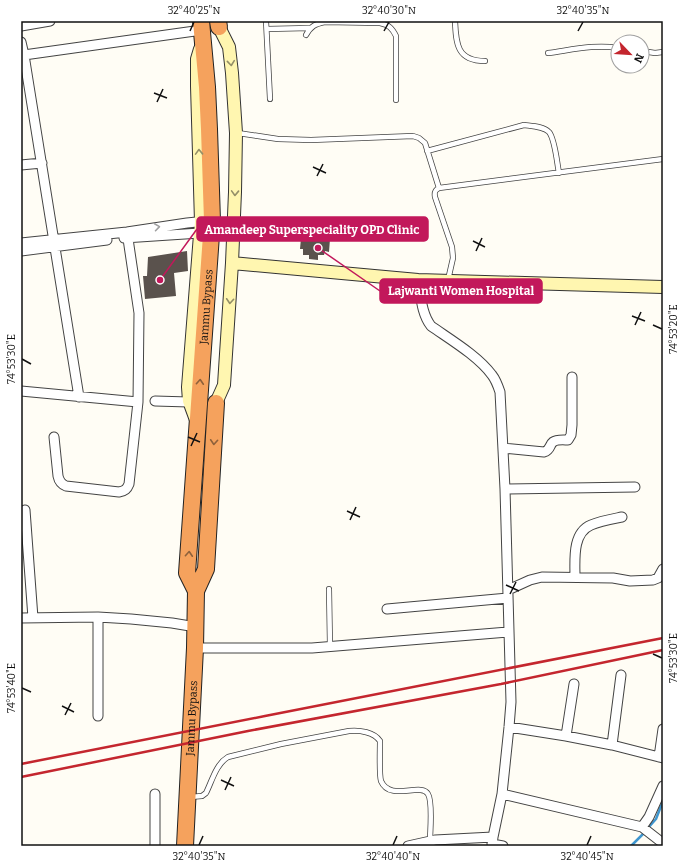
<svg xmlns="http://www.w3.org/2000/svg" width="684" height="867" font-family="Bitter,serif">
	<style>
		.lines { fill: none; stroke-linecap: round; stroke-linejoin: round }
		.stream { stroke: #3f96cf; stroke-width: 2.5 }
		.building { fill: #5a524d }
		.lane-casing { stroke: #444; stroke-width: 6 }
		.street-casing { stroke: #444; stroke-width: 11 }
		.secondary-casing { stroke: #333; stroke-width: 14 }
		.highway-casing { stroke: #222; stroke-width: 18 }
		.lane { stroke: #fff; stroke-width: 4.5 }
		.street { stroke: #fff; stroke-width: 9 }
		.secondary { stroke: #fff6b0; stroke-width: 12 }
		.highway { stroke: #f5a25d; stroke-width: 16 }
		.rail { stroke: #c4262e; stroke-width: 2.5 }
		.oneway { stroke: #948f68 }
		.oneway2 { stroke: #a0a0a0 }
		.oneway3 { stroke: #8e613b }
		.ticks { fill: none; stroke: #111; stroke-width: 1.5 }
		.labels { text-anchor: middle; dominant-baseline: central; stroke-width: 4; stroke-linejoin: round; paint-order: stroke }
		.street-label { font-size: 11px; fill: #111; stroke: #fff }
		.leader { fill: none; stroke: #c2185b; stroke-width: 1.5 }
		.callout-dot { fill: #c2185b; stroke: #fff; stroke-width: 1.5 }
		.callout { fill: #c2185b; stroke: #c2185b; stroke-width: 1.5 }
		.callout-label { font-size: 12px; text-anchor: middle; font-weight: bold; fill: #fff }
		.neatline { fill: none; stroke: #111; stroke-width: 1.5 }
		.ticks-label { font-size: 10px; text-anchor: middle; fill: #111 }
	</style>
	<rect width="100%" height="100%" fill="#fffdf5"/>
	<g class="lines">
		<path class="stream" d="M648,828l8,-9 7,-18
			M631,846l14,-14"/>
	</g>
	<path class="building" d="M311,229l7,1v2h7l-1,7h6l-1,13 -4,-1 -1,4h-6v5l-9,-1v-4h-6v-6h-3l1,-11h5v-2h5z
		M187,251l1,20 -14,2 2,23 -31,3 -2,-23h4l1,-19z"/>
	<g class="lines">
		<defs>
			<path id="lane" d="M266,21l4,78
				M455,21c1,23 2,40 30,40
				M267,29l43,-1
				M306,35c5,-9 9,-11 19,-13l55,1c9,2 12,5 16,13v64
				M642,51l13,2 8,-1
				M548,53c23,-3 47,-9 70,-5
				M238,133l40,6 33,1 102,-4 6,2 6,5 14,45
				M427,151l97,-26c8,1 19,1 25,7 6,7 8,31 10,41
				M448,280l5,-22 -1,-11 -17,-50c-1,-5 0,-7 4,-9l224,-29
				M329,589l1,57
				M190,797l12,-1 4,-3c6,-12 10,-29 22,-36l53,-13 68,-13c11,-1 25,1 31,10 0,9 -1,33 1,40 9,21 40,1 47,13 5,8 2,37 2,47"/>
			<path id="street" d="M21,26l29,-5
				M21,42l3,13
				M21,165l21,-2
				M124,238l76,-5
				M21,243l106,-11 60,-9 19,-2
				M21,251l86,-11
				M418,280c3,15 3,33 13,46 20,14 47,30 61,49 4,5 6,11 8,17l5,97 6,213 -2,25 -7,67 -9,43 -1,9
				M21,391l117,11
				M79,397l-55,-342 178,-25
				M155,401l34,1
				M54,437l4,39c1,5 3,8 8,10l53,6c6,-1 8,-3 10,-8l9,-82 1,-89 -12,-81
				M503,448l41,4c7,-2 5,-7 9,-10 4,-3 11,-2 15,-2l3,-5 1,-10v-48
				M505,489l130,-2
				M25,510l8,108
				M575,577c0,-17 -3,-44 16,-52 9,-4 21,-6 31,-8
				M508,590l22,-10 12,-3 71,1 17,3 23,-1 5,-2 5,-9
				M387,609l121,-11
				M98,617v99
				M21,618l77,-1 33,2 41,4 24,4
				M195,648h117l196,-16
				M509,727l57,9 46,9 51,13
				M566,736l8,-52
				M612,745l9,-70
				M659,757l4,-28
				M502,794l140,33 18,14
				M642,827l7,-10 14,-31
				M492,844l11,2
				M155,846v-52
				M408,846l27,-6 58,-3"/>
			<path id="secondary" d="M232,263l186,17 245,7
				M216,403l8,-18 2,-31 6,-91 3,-71 1,-59 -4,-60 -3,-26 -10,-20
				M196,420l-7,-19 -1,-14 13,-165 -4,-136v-27l3,-10"/>
			<g id="highway">
				<path d="M218,21l1,6"/>
				<path id="s1" d="M196,591l-9,-18 25,-352 -3,-92 -2,-42 -6,-66"/>
				<path id="s2" d="M185,846l10,-198 1,-57 10,-22 10,-166"/>
			</g>
		</defs>
		<use href="#lane" class="lane-casing"/>
		<use href="#street" class="street-casing"/>
		<use href="#secondary" class="secondary-casing"/>
		<use href="#highway" class="highway-casing"/>
		<use href="#lane" class="lane"/>
		<use href="#street" class="street"/>
		<use href="#secondary" class="secondary"/>
		<use href="#highway" class="highway"/>
		<path class="rail" d="M21,764l244,-48 398,-78
			M21,777l227,-46 253,-47 162,-34"/>
	</g>
	<defs><path id="oneway-chevron" d="M-2-3.5L2.5 0L-2 3.5" fill="none" stroke-width="1.6" stroke-linecap="round" stroke-linejoin="round"/></defs>
	<g class="oneway">
		<use href="#oneway-chevron" transform="translate(231 63) rotate(84)"/>
		<use href="#oneway-chevron" transform="translate(199 152) rotate(-92)"/>
		<use href="#oneway-chevron" transform="translate(235 193) rotate(92)"/>
		<use href="#oneway-chevron" transform="translate(230 301) rotate(94)"/>
	</g>
	<use class="oneway2" href="#oneway-chevron" transform="translate(157 227) rotate(-8)"/>
	<g class="oneway3">
		<use href="#oneway-chevron" transform="translate(200 382) rotate(-86)"/>
		<use href="#oneway-chevron" transform="translate(214 442) rotate(94)"/>
		<use href="#oneway-chevron" transform="translate(189 554) rotate(-86)"/>
	</g>
	<path class="ticks" d="M190,31l4,-9M384,31l5,-9M578,31l5,-9M154,93l13,5M157,102l6,-13M313,167l13,6M317,176l6,-12M473,241l12,6M476,251l6,-13M632,316l13,5M635,325l6,-13M653,325l9,4M22,359l9,5M188,437l12,5M191,446l6,-13M347,511l13,6M350,520l6,-13M506,585l13,6M510,594l6,-12M653,654l9,4M22,688l9,4M62,706l12,6M65,715l6,-12M221,780l13,6M225,790l6,-13M199,845l4,-9M393,845l4,-9M587,845l4,-9"/>
	<g class="labels">
		<g class="street-label">
			<text stroke="none"><textPath href="#s1" startOffset="287">Jammu Bypass</textPath></text>
			<text stroke="none"><textPath href="#s2" startOffset="128">Jammu Bypass</textPath></text>
		</g>
	</g>
	<path class="leader" d="M160 280L197 229M318 248L380 291"/>
	<g class="callout-dot">
		<circle cx="160" cy="280" r="4"/>
		<circle cx="318" cy="248" r="4"/>
	</g>
	<g class="callout">
		<rect x="197" y="217" width="231" height="24" rx="4"/>
		<rect x="380" y="279" width="162" height="24" rx="4"/>
	</g>
	<g class="callout-label">
		<text x="312" y="234">Amandeep Superspeciality OPD Clinic</text>
		<text x="461" y="295">Lajwanti Women Hospital</text>
	</g>
	<rect width="684" height="867" fill="none" stroke="#ffffff" stroke-width="44"/>
	<g transform="translate(630 54) rotate(115)"><circle r="19" fill="#ffffff" stroke="#a0a0a0"/>
	<path d="M0-3L7 15L0 10L-7 15Z" fill="#c4262e"/>
	<text y="-6" font-size="11" font-weight="bold" text-anchor="middle" fill="#111111">N</text>
	</g>
	<rect x="22" y="22" width="640" height="823" class="neatline"/>
	<g class="ticks-label">
		<text x="194" y="14">32°40'25"N</text>
		<text x="389" y="14">32°40'30"N</text>
		<text x="583" y="14">32°40'35"N</text>
		<text transform="translate(673 329) rotate(-90)" y="4">74°53'20"E</text>
		<text transform="translate(11 359) rotate(-90)" y="4">74°53'30"E</text>
		<text transform="translate(673 658) rotate(-90)" y="4">74°53'30"E</text>
		<text transform="translate(11 688) rotate(-90)" y="4">74°53'40"E</text>
		<text x="199" y="860">32°40'35"N</text>
		<text x="393" y="860">32°40'40"N</text>
		<text x="587" y="860">32°40'45"N</text>
	</g>
</svg>
